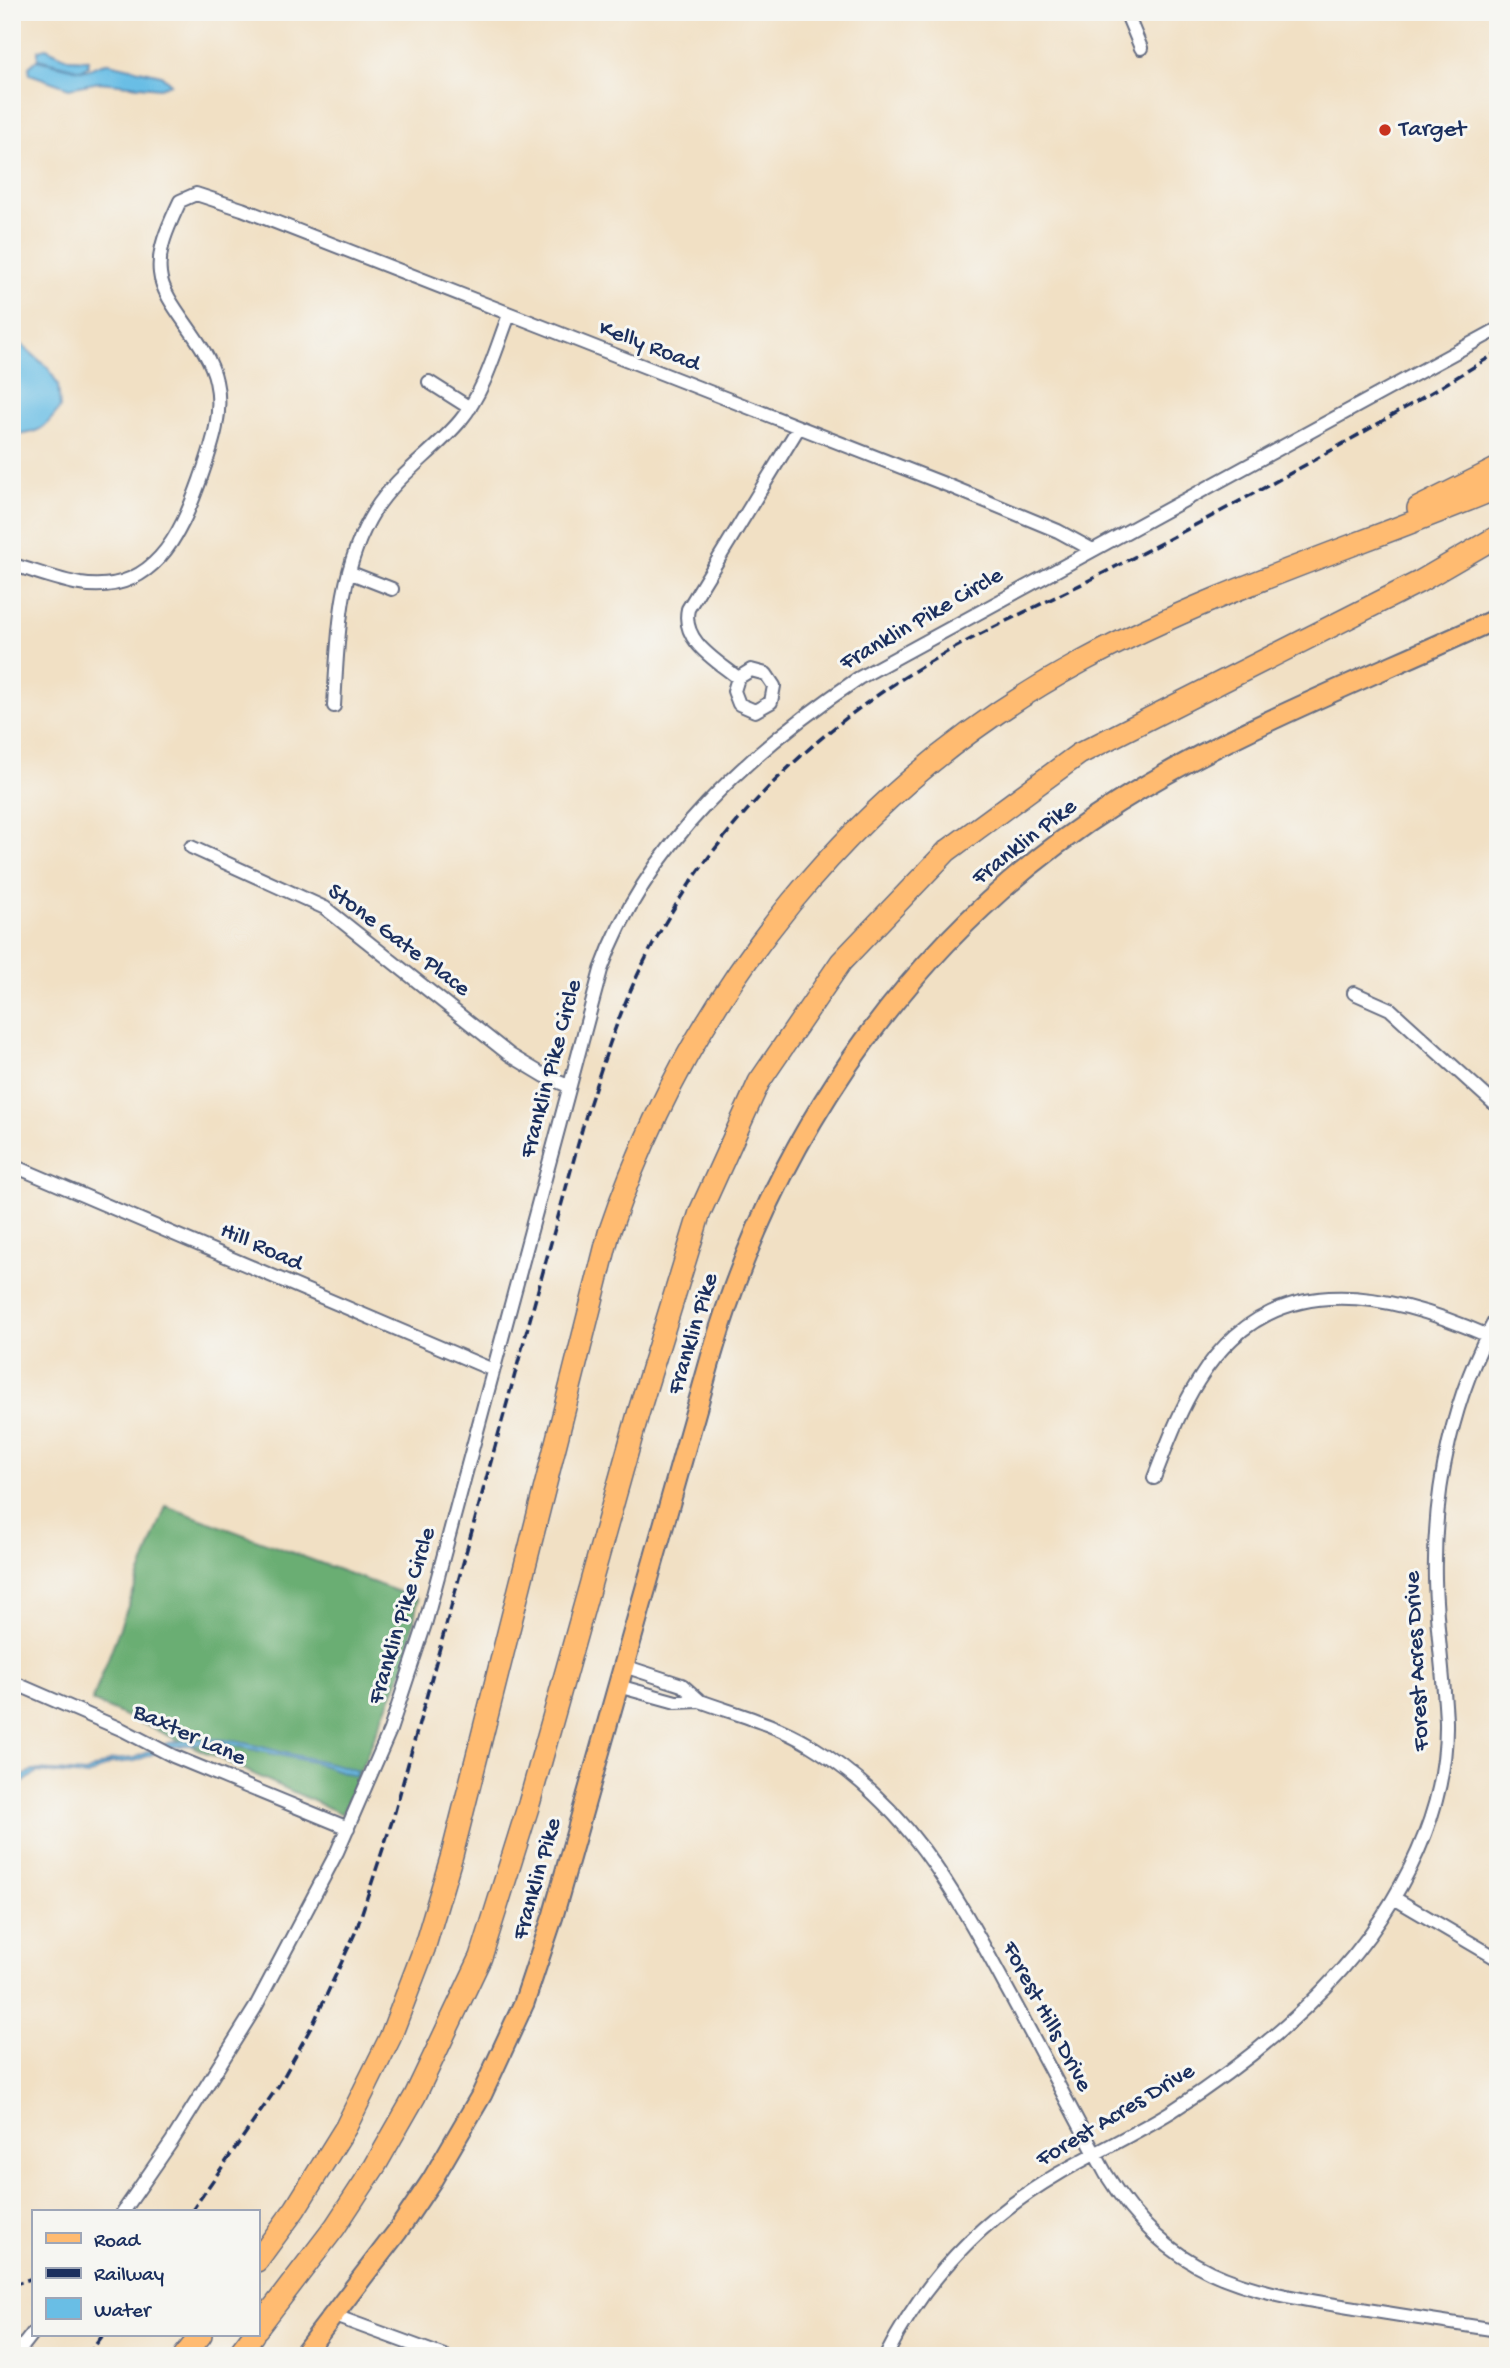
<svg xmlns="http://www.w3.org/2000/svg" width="1510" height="2368" font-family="'Gochi Hand',sans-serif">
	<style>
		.forest { fill: #6aae73; stroke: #426e68; stroke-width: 2 }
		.water { fill: #69bee5; stroke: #4276a2; stroke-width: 2 }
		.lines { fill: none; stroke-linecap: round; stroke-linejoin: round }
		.street-casing { stroke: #666d82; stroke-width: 16 }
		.primary-casing { stroke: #666d82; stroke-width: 23 }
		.highway-casing { stroke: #666d82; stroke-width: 24 }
		.street { stroke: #fff; stroke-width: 12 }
		.primary { stroke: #ffbb71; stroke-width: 19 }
		.highway { stroke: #ffbb71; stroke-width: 21 }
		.rail { stroke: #1b2f5e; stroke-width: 3.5; stroke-dasharray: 10 5; stroke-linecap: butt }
		.poi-dot { fill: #c8321e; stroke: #f6f6f2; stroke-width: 2.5 }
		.labels { text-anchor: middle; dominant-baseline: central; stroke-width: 6; stroke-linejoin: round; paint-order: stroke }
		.poi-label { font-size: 24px; fill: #1b2f5e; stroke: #f6f6f2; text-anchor: start }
		.street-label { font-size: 24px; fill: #1b2f5e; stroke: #f6f6f2 }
	</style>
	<rect width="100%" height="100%" fill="#f6f6f2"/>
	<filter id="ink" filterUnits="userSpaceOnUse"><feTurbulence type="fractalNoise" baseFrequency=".0143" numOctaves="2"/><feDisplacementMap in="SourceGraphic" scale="14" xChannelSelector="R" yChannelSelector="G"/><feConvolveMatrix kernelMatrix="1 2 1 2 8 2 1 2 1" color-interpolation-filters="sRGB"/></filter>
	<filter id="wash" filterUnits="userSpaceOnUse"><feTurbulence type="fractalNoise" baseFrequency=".00686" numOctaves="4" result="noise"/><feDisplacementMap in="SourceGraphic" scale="28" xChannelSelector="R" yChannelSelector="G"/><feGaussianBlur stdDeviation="1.57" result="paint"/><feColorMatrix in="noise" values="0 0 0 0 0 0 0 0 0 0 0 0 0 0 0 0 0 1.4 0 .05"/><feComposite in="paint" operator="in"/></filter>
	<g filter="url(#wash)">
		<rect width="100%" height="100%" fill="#f1e0c4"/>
		<path class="forest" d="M166,1506l252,93 -12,63 -64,152 -250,-113z"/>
		<path class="water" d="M46,48l23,11 19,1v6l-7,4c10,2 16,-8 28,-7l52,12 10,9 -11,4 -61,-6 -30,6 -39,-14 -1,-7 8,-7 43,10 -42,-11v-9z
			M12,336l37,33 9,16 2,23c-17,23 -21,24 -48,28z
			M203,1739c25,-1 47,5 70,11 28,8 56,11 84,21l-2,5 -42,-14 -96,-20 -47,5 -35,14 -23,2 -24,13 -51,-4 -25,19v-7l21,-14 53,3 26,-13 22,-2 34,-15z"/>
	</g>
	<g filter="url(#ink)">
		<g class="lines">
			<defs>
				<path id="street" d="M1126,12l15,36
					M429,382l41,26
					M13,565c22,6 44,15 67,19 73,11 100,-48 120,-104 11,-32 24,-65 16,-99 -8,-40 -53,-75 -56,-108 -3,-25 10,-50 20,-72l16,-7 46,15 705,276 111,46 33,18
					M351,573l41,16
					M738,678l13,-8 15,4 8,12 -3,16 -16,9 -16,-7 -5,-13 4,-13c-22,-18 -57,-37 -50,-69l111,-182
					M334,706c4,-67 4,-137 41,-196 22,-35 59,-58 85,-89 25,-30 35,-70 49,-106
					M191,847l134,61 185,147 35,21 23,10
					M1354,993l36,16 108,98
					M12,1165l481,205
					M1154,1478c13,-33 25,-67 44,-97 70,-114 184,-92 288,-46
					M12,1682l111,48 50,26 175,72
					M618,1686l58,16 24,-1 -18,-16 -58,-19
					M700,1701c36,13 75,23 108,43 100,60 145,145 198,243 34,62 66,125 100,187 63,101 134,116 243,133 50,8 99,16 149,23
					M1394,1898l104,61
					M123,2212l49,-71 83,-133 82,-156 53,-122 36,-109 175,-651c45,-126 151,-220 258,-292l639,-349
					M332,2315l112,41
					M15,2356l18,-23
					M886,2356c39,-78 97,-138 172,-182 38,-22 77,-40 114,-63 84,-54 169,-124 220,-210 33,-55 55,-115 54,-179 -2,-48 -10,-95 -11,-143 -2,-91 18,-185 63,-264"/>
				<path id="primary" d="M302,2356l95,-124 35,-52 50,-86 42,-91 29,-87 159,-562c65,-225 206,-425 405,-551 119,-75 254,-126 381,-185"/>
				<path id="highway" d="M1418,508l80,-40
					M257,2261l38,-52 51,-82 44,-89 34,-89 28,-94 157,-622c82,-242 247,-450 474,-572 132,-71 276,-115 415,-173
					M257,2329l78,-102 40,-61 40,-70 66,-139 48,-153 109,-390 62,-202 59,-130 82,-120 106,-111 132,-97 340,-172 79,-46
					M184,2356l17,-21
					M237,2356l16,-21"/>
			</defs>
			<use href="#street" class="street-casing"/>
			<use href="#primary" class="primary-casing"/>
			<use href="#highway" class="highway-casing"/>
			<use href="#street" class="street"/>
			<use href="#primary" class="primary"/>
			<use href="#highway" class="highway"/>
			<path class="rail" d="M191,2212l88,-127 35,-63 42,-91 38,-116 192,-700c16,-49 31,-98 54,-145 64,-133 170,-240 298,-313 58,-33 118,-59 177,-90 130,-67 258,-138 383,-215
				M12,2285l21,-7
				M87,2356l16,-21"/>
		</g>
	</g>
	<circle class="poi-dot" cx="1385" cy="130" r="7"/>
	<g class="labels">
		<g class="poi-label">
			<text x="1399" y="130">Target</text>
		</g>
		<g class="street-label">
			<text transform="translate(649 347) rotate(21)">Kelly Road</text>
			<text transform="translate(922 620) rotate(-30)">Franklin Pike Circle</text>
			<text transform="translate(1025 843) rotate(-38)">Franklin Pike</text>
			<text transform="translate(398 941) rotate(37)">Stone Gate Place</text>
			<text transform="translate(552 1069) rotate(-75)">Franklin Pike Circle</text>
			<text transform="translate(261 1248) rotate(24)">Hill Road</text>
			<text transform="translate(694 1334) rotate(-73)">Franklin Pike</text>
			<text transform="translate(403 1616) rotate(-73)">Franklin Pike Circle</text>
			<text transform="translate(1418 1661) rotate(-93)">Forest Acres Drive</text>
			<text transform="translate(189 1736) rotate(24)">Baxter Lane</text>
			<text transform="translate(538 1879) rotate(-74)">Franklin Pike</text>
			<text transform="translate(1046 2017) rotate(62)">Forest Hills Drive</text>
			<text transform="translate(1116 2116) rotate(-31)">Forest Acres Drive</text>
		</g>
	</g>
	<rect width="1510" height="2368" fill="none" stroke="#f6f6f2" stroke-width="42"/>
	<rect x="32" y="2210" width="228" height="126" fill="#f6f6f2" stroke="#9ea6b7" stroke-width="2"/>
	<rect x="46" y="2233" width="35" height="10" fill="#ffbb71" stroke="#9ea6b7" stroke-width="2"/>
	<text x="94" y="2246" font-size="21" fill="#1b2f5e">Road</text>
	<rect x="46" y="2268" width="35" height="10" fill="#1b2f5e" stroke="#9ea6b7" stroke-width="2"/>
	<text x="94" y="2280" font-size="21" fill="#1b2f5e">Railway</text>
	<rect x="46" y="2298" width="35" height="21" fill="#69bee5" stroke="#9ea6b7" stroke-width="2"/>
	<text x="94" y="2316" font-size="21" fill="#1b2f5e">Water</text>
</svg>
